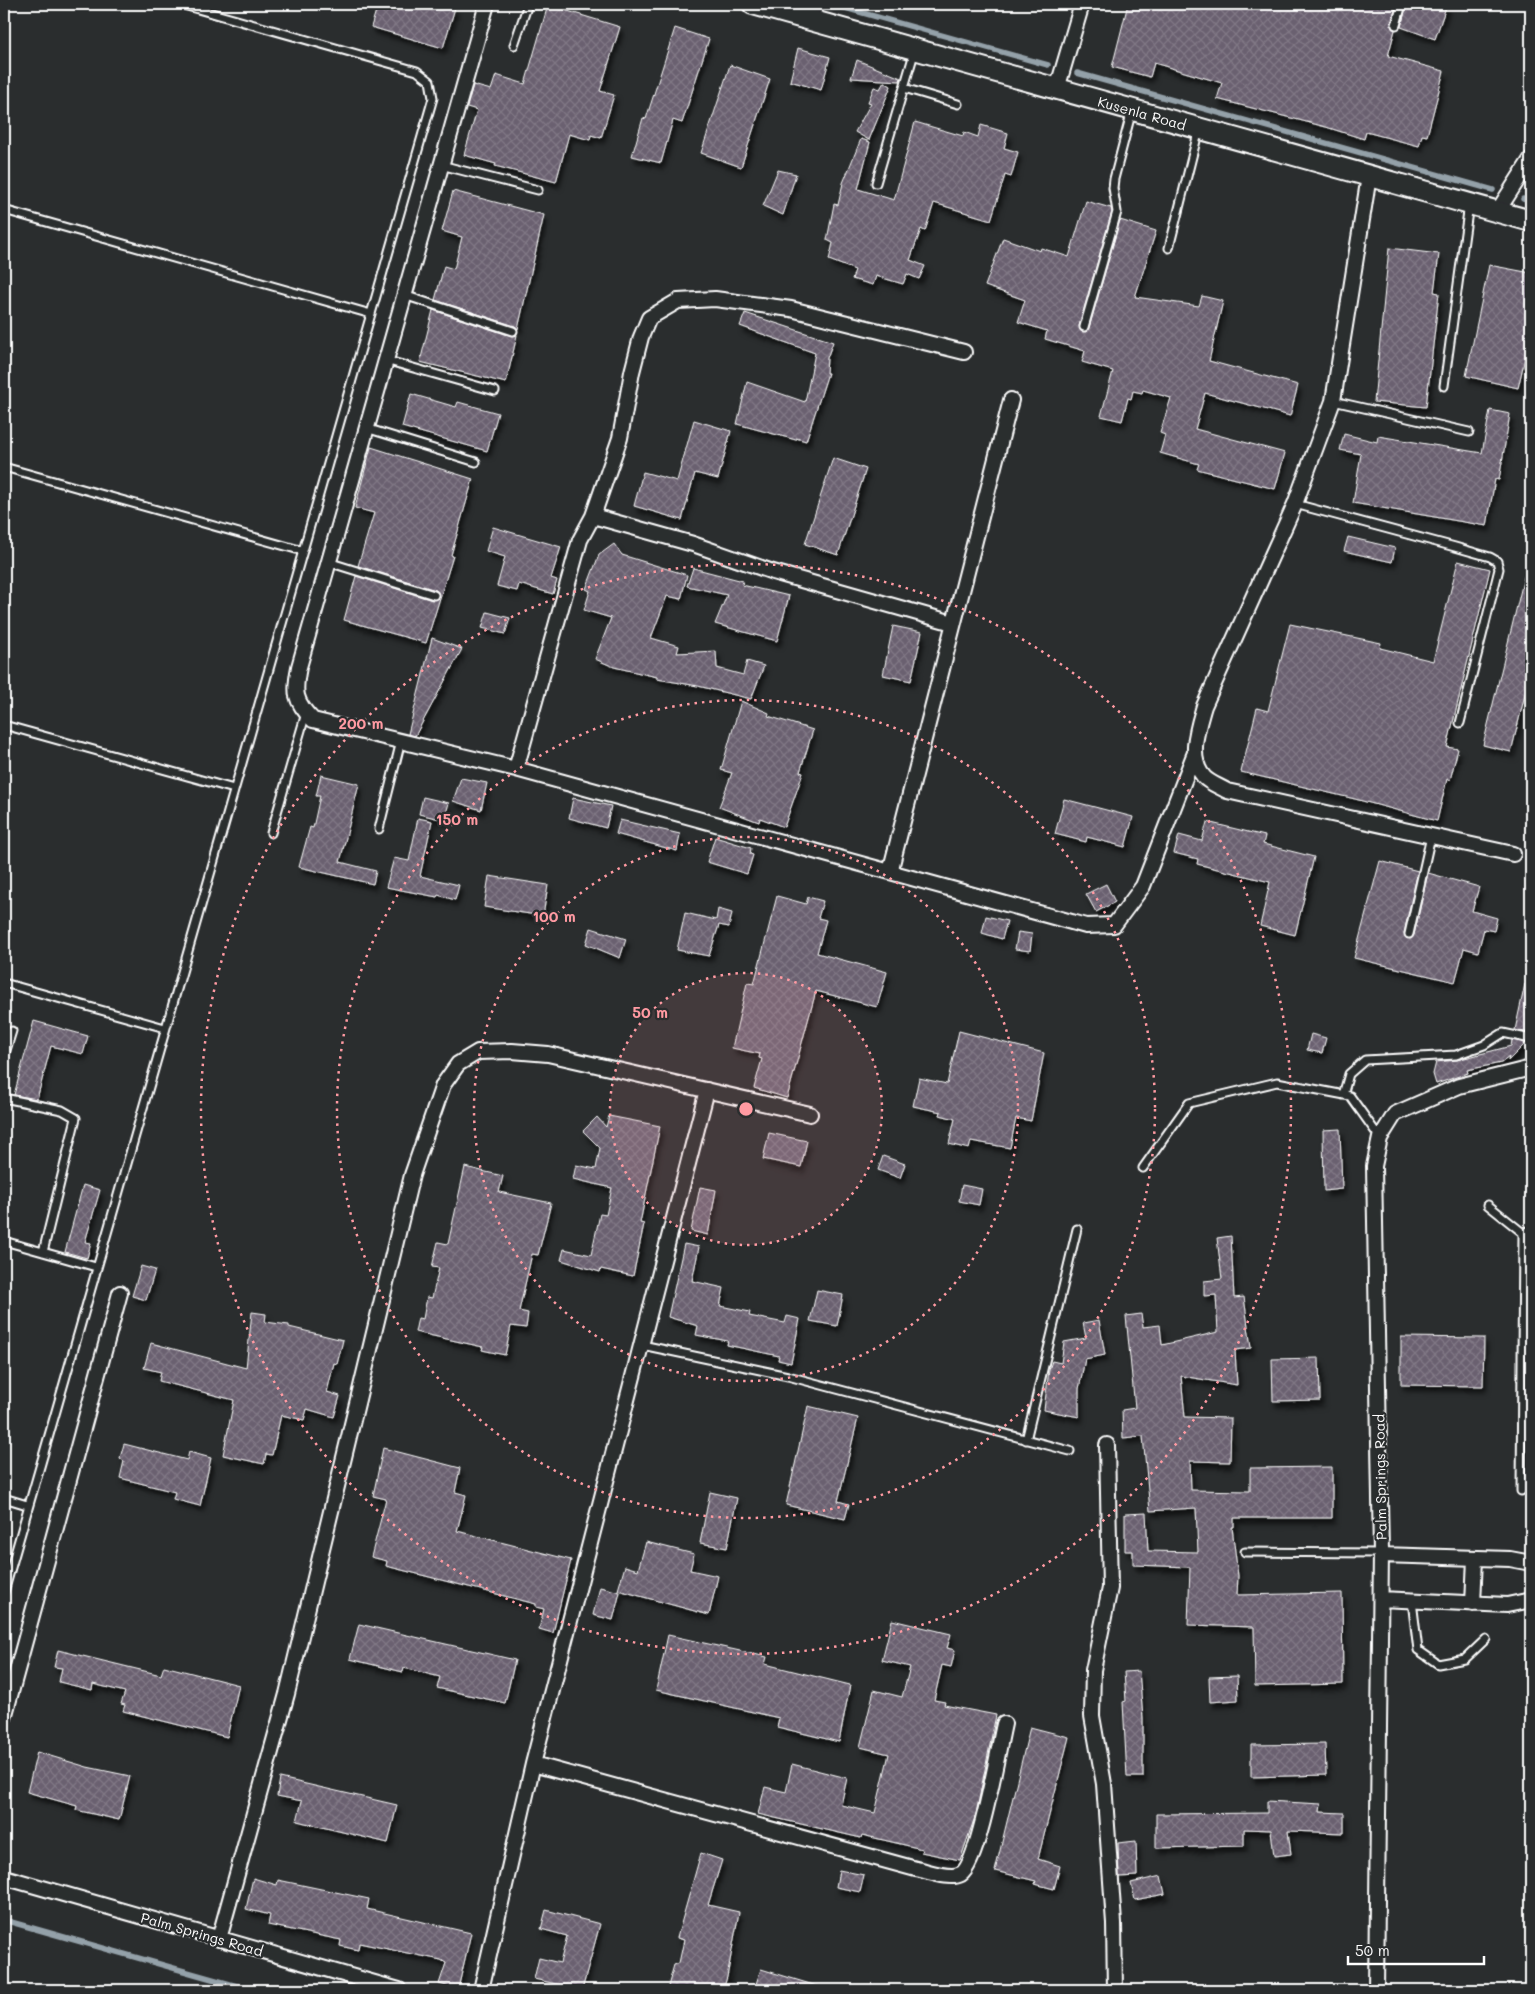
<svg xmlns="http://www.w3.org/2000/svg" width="1535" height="1994" font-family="Mali,sans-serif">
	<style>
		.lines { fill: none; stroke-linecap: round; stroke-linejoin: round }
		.stream { stroke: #94a1a9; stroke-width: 5.5 }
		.building { fill: url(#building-cross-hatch); stroke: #fff; filter: url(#shadow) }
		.service-casing { stroke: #fff; stroke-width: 11 }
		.minor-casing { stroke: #fff; stroke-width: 18 }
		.secondary-casing { stroke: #fff; stroke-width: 24 }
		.service { stroke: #2a2d2e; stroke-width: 7 }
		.minor { stroke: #2a2d2e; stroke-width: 14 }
		.secondary { stroke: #2a2d2e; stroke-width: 20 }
		.ring { fill: none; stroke: #ff9aa2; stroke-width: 2.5; stroke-dasharray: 2.5 5 }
		.labels { text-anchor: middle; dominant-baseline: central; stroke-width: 4.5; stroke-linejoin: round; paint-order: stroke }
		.street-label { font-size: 14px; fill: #fff; stroke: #2a2d2e }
		.centre { fill: #ff9aa2; stroke: #2a2d2e; stroke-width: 2.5 }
		.ring-label { font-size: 15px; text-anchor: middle; font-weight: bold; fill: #ff9aa2; stroke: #2a2d2e; stroke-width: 4.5; stroke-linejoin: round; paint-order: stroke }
	</style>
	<defs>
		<pattern id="building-cross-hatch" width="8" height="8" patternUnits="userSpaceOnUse" patternTransform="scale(1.25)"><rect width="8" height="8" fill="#6a6070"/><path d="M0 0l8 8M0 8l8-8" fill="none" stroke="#807885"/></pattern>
		<filter id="shadow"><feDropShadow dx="3" dy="5.5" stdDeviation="2.5" flood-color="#0009"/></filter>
	</defs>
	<rect width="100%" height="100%" fill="#2a2d2e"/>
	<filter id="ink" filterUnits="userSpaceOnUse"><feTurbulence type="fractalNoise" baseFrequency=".02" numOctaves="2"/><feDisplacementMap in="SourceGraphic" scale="10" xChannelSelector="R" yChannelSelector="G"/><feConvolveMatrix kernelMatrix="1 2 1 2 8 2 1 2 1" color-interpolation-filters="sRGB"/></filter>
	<g filter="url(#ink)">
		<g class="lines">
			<path class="stream" d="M831,4l217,61
				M1077,73l416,117
				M1523,199l8,2
				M4,1920l247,70"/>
		</g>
		<path class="building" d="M378,4h63l14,4 -12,40 -72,-21z
			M1128,4h269l-6,20 4,6 -7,26 56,15 -17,65 -5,-1 -3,11 -53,-14 -2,7 -38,-12 -109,-28 5,-16 -68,-20 -4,14 -38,-10z
			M1407,4h40l-12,35 -34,-12z
			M548,5l72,22 -20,64 14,4 -13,43 -10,-3 -1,5 -21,-6 -13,48 -61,-16 1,-2 -32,-9 13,-45 -10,-3 6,-22 18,5 5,-15 29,9z
			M675,28l34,11 -27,84 -9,-3 -12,43 -29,-7 11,-38 3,1z
			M798,48l32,9 -9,33 -31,-9z
			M857,60l44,18 -1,3 -49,-3z
			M730,65l40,14 -29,88 -40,-14z
			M884,82l7,4 -22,54 -14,-8 16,-29 -3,-1 6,-15 6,2z
			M915,122l48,14 1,-4 14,5 3,-12 27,8 -4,15 14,4 -7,25 -6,-2 -14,45 -57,-17 -9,28 -4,-2 -11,31 15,6 -6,13 -12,-5 -4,10 -27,-8 -3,9 -21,-6 3,-9 -26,-10 4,-17 -6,-3 7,-36 4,1 5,-22 18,-44 9,3 -12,47 36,11z
			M778,170l18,4 -13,41 -20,-9z
			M453,191l91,24 -26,114 -3,-3 -80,-26 9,-34 10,3 8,-32 -20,-6z
			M1086,201l25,7 1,4 -33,114 2,5 5,1 3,-4 31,-108 36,11 -21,66 64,9 3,-10 21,5 -14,60 89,24 -8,31 -85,-23 -10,36 90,24 -10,36 -78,-20 2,-5 -39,-11 5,-18 -5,-2 11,-35 -28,-8 -1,3 -9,-2 -2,8 -3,-1 -6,23 -21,-5 12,-45 -31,-9 3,-11 -40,-12 2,-8 -29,-9 7,-22 -40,-14 18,-48 37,13 1,-3 28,9z
			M1389,248l50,6 -5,38 5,1 -13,114 -52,-5z
			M1489,265l42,8v59l-13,56 -52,-12z
			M433,310l78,26 6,-1 -11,48 -86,-21z
			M745,313l88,29 -6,16 -1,15h2l-22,68 -10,-3v2l-59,-16 10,-42 58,20 10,-49 -75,-27z
			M411,394l45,13 2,-5 40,11 -11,38 -85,-24z
			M1490,410l20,4 -11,66 -4,-1 -8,47 -134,-23 8,-49 -21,-4 4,-16 33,8 1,-6 104,17z
			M694,420l37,11 -13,48 -23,-6 -13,47 -48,-14 9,-34 34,9z
			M371,447l102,32 -22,76 2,1 -27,87 -82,-23 12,-44 76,24 7,-4 -3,-6 -78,-24 16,-53 -19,-5z
			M833,458l33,11 -28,86 -33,-11z
			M493,527l68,20 -10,31 6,2 -4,14 -34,-10 -2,7 -20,-5 8,-29 -19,-6z
			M1348,537l47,11 -3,14 -48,-11z
			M614,544l8,11 65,20 -6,24 -14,-3 -16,42 28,8 -2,7 39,-2 1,17 26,7 4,-14 17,5 -13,33 -53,-13 -41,-7v-2l-43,-10 -19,-8 16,-41 -27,-8 6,-19 -4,-2 13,-34z
			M1458,561l32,8 -43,178 11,2 -8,31 -3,-1 -10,42 -82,-22 -114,-27 16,-64 11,3 22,-87 91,19 -1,5 53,13z
			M693,568l50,13 -1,4 47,11 -12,45 -62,-17 12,-29 -40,-9z
			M1526,569l5,1v100l-20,82 -28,-7z
			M487,612l23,6 -5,16 -23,-6z
			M893,626l29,6 -11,49 -28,-6z
			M432,638l30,11 -47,87 -7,-2z
			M741,701l28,12 -1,3 45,14 -13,42 3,1 -19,54 -24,-9 -1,4 -40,-15 13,-34 -11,-3z
			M321,775l38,9 -19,78 36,9 -3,13 -74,-17 11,-40 3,1 7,-32h-4z
			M461,778l26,5 -6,27 -28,-9z
			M423,797l26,6 -5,17 -25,-6z
			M573,798l38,8 -5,22 -37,-10z
			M1064,799l69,18 -8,30 -38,-10 -1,5 -31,-8z
			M418,818l14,3 -12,55 39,9 -4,15 -17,-5 -1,2 -51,-10 8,-29 15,3z
			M620,820l60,14 -3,17 -61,-17z
			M1207,822l58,14 -2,8 51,13 -19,78 -35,-9 10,-44 -73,-18 1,-5 -24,-6 5,-18 23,6z
			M715,837l36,11 -1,6 3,1 -6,19 -40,-12z
			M1380,861l38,10 -14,62 3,6 7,-4 14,-62 51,14 -7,24 25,7 -3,13 -10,-2 -6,23 -14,-4 -9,34 -101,-24z
			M489,876l59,9 -5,31 -59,-9z
			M1106,884l9,18 -19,10 -10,-18z
			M777,896l29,8 2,-7 15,4 -5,17 8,2 -9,33 70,19 -10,35 -61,-16 -29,107 -33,-10 8,-29 -3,-1 1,-4 -28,-6 15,-65 7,1z
			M718,909l14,4 -3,14 -10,-2 -10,31 -32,-6 8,-37 31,7z
			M986,916l21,5 -5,18 -20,-6z
			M591,928l35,11 -6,19 -34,-14z
			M1018,932l14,2 -2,17 -15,-2z
			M1525,984l6,1 -1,48 -15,-3z
			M34,1021l54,15 -5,18 -32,-8 -14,53 -23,-4z
			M959,1031l85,22 -13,68 -15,-3 -6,30 -39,-7 -2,8 -20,-5 6,-25 -15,-4 1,-3 -28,-6 6,-28 28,6z
			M1311,1034l15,4 -4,15 -15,-3z
			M1512,1040l14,3 -18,18 1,-4 -8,6 -34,7 1,3 -32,11 -3,-10 3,-12 21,-2 54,-14z
			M609,1116l51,10 -20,97 4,1 -11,52 -32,-7 -1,3 -39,-12 3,-11 27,6 9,-41 6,1 6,-27 -39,-9 3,-14 20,4 4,-21 -17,-17 14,-14 9,10z
			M1340,1129l2,60 -18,2 -1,-61z
			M769,1133l38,8 -6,26 -38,-8z
			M883,1156l22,8 -5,14 -22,-8z
			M465,1167l38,9 -4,16 52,11 -13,52 -6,-1 -13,57 9,2 -2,15 -15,-2 -6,29 -23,-5 1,-3 -68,-15 3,-14 5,1 4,-22 5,1 7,-30 -7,-1 6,-25 10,2z
			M83,1185l17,5 -15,52 6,1 -4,15 -22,-6z
			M962,1185l20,4 -3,16 -20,-4z
			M700,1187l16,3 -8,45 -17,-4z
			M1231,1236l3,62 10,-1 7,51 -16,2 2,35 -56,-9 4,41 46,1 -1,44 -40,-1 1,29 59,1v-23l82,-1v51h-98v9h-2l6,49 -1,19 105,-2 1,91 -88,2 -1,-59 -66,-2 2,-58 -57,-2v-14h-8v-37l21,-1 2,38 50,1 -2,-44 -46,3 -7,-75 -20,2 -1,-28 13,-2 -9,-92 15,-2 2,13 17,-2 2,20 56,-13 -2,-37 -12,1v-15l18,-2 -5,-41z
			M684,1244l15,3 -7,34 32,7 -4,18 30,6 -1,4 36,7 2,-7 13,3 -9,44 -13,-3 1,-4 -52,-11 1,-4 -32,-6 2,-9 -30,-9z
			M141,1266l14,4 -9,30 -14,-4z
			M817,1290l26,5 -6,31 -27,-5z
			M252,1312l14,2 -1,8 24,3v2l54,13 -6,24 -3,-1 -7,29 13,4 -6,21 -27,-8 -3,11 -23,-5 -9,40 -6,-1 -2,10 -41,-9 11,-55 -75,-19 2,-9 -17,-4 7,-25 95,25z
			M1099,1320l6,35 -20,4 -6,30v28l-35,-7 5,-40 3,-9 9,2 3,-21 22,-4 -3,-15z
			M1401,1337l83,1 -1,48 -82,-1z
			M1319,1358l1,42 -47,1 -1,-42z
			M808,1406l50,12 -20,83 11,3 -4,15 -59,-14z
			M124,1444l63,16 2,-8 22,6 -11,48 -27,-7 2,-7 -55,-14 4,-17 -4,-3z
			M383,1448l77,20 -5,24 11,3 -9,36 114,29 -18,73 -14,-4 5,-20 -8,-2v-3l-150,-38 1,-5 -16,-4 15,-58 -13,-3z
			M710,1492l27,6 -10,50 -27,-5z
			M646,1542l48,12 -4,16 28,6 -9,39 -91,-25 7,-24 13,4z
			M600,1587l20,5 -7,28 -20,-5z
			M892,1620l59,14 -4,14 8,2 -4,17 -9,-2 -8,35 11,2 -1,3 52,10 -20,99 -16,46 -39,-8 1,-3 -60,-14 -1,3 -103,-24 7,-27 21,5 6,-28 55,14 -6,27 34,8 14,-59 -29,-7 14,-57 28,7 8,-30 -28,-7z
			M359,1624l156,36 -10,43 -68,-15 3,-11 -36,-9 -1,4 -53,-13z
			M668,1635l99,22 -2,7 85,21 -11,57 -62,-15 2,-9 -123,-28z
			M58,1650l103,25 3,-9 75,19 -12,52 -104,-26 2,-6 -4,-1 4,-12 -32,-8 -1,6 -33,-8 3,-14 -8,-1z
			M1139,1671l4,47v59h-16l-4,-75 3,-1 -2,-29z
			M1237,1676l1,24 -28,2 -1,-25z
			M1030,1727l39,10 -31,122 22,7 -6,23 -19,-5 1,-3 -41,-10z
			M1325,1744l1,31 -75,2v-32z
			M37,1752l50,15 43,9 -11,44 -43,-10 1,-4 -50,-14z
			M280,1778l117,27 -9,38 -91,-22 5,-20 -25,-5z
			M1267,1801l54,3 -1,8 24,1v20l-56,-2 3,23 -17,2 -3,-26 -27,-1v17l-88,2v-34l111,-1z
			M1136,1841l1,35 -18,1 -1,-34z
			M701,1853l21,7 -14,45 31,7 -12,65 -4,13h-56l7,-25 5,-2 5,-23 -7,-2z
			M839,1870l25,5 -4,17 -24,-5z
			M1161,1876l4,18 -30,6 -4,-17z
			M253,1878l24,7 1,-5 91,19 -2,10 104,24 -13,56 -19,-5 7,-21 -5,-3 -82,-17 -1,7 -18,-4 1,-6 -73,-15 2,-10 -24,-6z
			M546,1910l54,14 -18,66 -48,-11 5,-21 21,5 7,-27 -26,-7z
			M761,1969l59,18v3h-66z"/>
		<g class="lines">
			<defs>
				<path id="service" d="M1396,25l6,-21
					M514,45l14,-41
					M904,88l54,16
					M441,165l97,25
					M876,183l39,-133
					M4,210l367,104
					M1169,248l30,-119
					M404,295l109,36
					M1084,327l33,-115 -4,-24 1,-9 18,-69
					M385,360l110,31
					M1444,386l25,-182
					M1333,401l136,31
					M366,428l110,34
					M4,467l299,84
					M1295,504l160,43 35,10 7,4 2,8 -39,154
					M328,562l106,33
					M4,725l230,64
					M379,829l22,-88
					M271,833l35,-120
					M1409,934l22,-98
					M4,983l161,45
					M4,1057l8,-26
					M1343,1095l6,-21 16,-14 91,-5 28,-10 19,-12 28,6
					M4,1098l58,12 14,8 -33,134
					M1143,1168l46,-65 88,-21 73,14 30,42
					M1488,1205l35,28 -2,258
					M1523,1233l8,-3
					M4,1241l92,26
					M642,1345l146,31 282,75
					M1026,1440l51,-211
					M4,1498l23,7
					M1245,1552l136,1
					M4,1592l429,-1494 -3,-17 -13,-10 -237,-67
					M1412,1601l6,49 20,14 27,-5 21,-20"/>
				<path id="minor" d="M487,4l-188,663c-5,25 -5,34 14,53l203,49 570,157 28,-1 29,-39 51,-131
					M811,20l5,-16
					M1057,89l25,-85
					M1369,176l-36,225 -38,103 -91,202c-6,21 -17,52 0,71 5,6 17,10 23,14l286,63
					M1497,212l34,-53
					M593,516l27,-78 12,-66 9,-35 8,-19 29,-17 37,-2 76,10 173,43
					M516,769l64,-229 13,-24 100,28 80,28 180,51
					M890,872l121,-472
					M1107,1445l3,143 -17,82 -1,46 12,68 10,139 1,67
					M1381,1555l129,4 21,4
					M1381,1599l126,6 24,-5
					M1473,1604l2,-46
					M4,1718l116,-425
					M533,1764l383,105c12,2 34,11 45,5 18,-11 37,-124 43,-150
					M4,1877l395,113
					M219,1939l68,-245 125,-519 31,-90 15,-21 20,-12 34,-1 36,3 262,60
					M481,1990l52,-226 174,-674
					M1376,1990l5,-437 -7,-387 6,-28 15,-24 64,-28 72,-18"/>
				<g id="secondary">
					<path id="s1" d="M753,4l778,217"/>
				</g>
			</defs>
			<use href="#service" class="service-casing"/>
			<use href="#minor" class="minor-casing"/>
			<use href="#secondary" class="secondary-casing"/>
			<use href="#service" class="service"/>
			<use href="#minor" class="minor"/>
			<use href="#secondary" class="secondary"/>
		</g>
	</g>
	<circle cx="746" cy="1109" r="136" fill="#ff9aa2" fill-opacity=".12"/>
	<g class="ring">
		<circle cx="746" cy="1109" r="136"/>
		<circle cx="746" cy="1109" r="272"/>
		<circle cx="746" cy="1109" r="409"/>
		<circle cx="746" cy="1109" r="545"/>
	</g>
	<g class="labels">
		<g class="street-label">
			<text stroke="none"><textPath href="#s1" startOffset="404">Kusenla Road</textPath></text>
			<text transform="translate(1380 1477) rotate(-91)">Palm Springs Road</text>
			<text transform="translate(202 1934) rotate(16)">Palm Springs Road</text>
		</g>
	</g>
	<circle cx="746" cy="1109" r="8" class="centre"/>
	<g class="ring-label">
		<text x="361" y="729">200 m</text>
		<text x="457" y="825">150 m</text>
		<text x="554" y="922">100 m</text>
		<text x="650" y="1018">50 m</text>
	</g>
	<rect width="1535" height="1994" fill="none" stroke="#2a2d2e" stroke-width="20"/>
	<rect x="10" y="10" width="1515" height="1974" fill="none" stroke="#fff" stroke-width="2" filter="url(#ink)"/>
	<path d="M1348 1956v8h136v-8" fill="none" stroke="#ffffff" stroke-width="2.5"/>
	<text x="1355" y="1956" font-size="15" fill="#ffffff" stroke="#2a2d2e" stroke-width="4" paint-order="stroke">50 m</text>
</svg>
